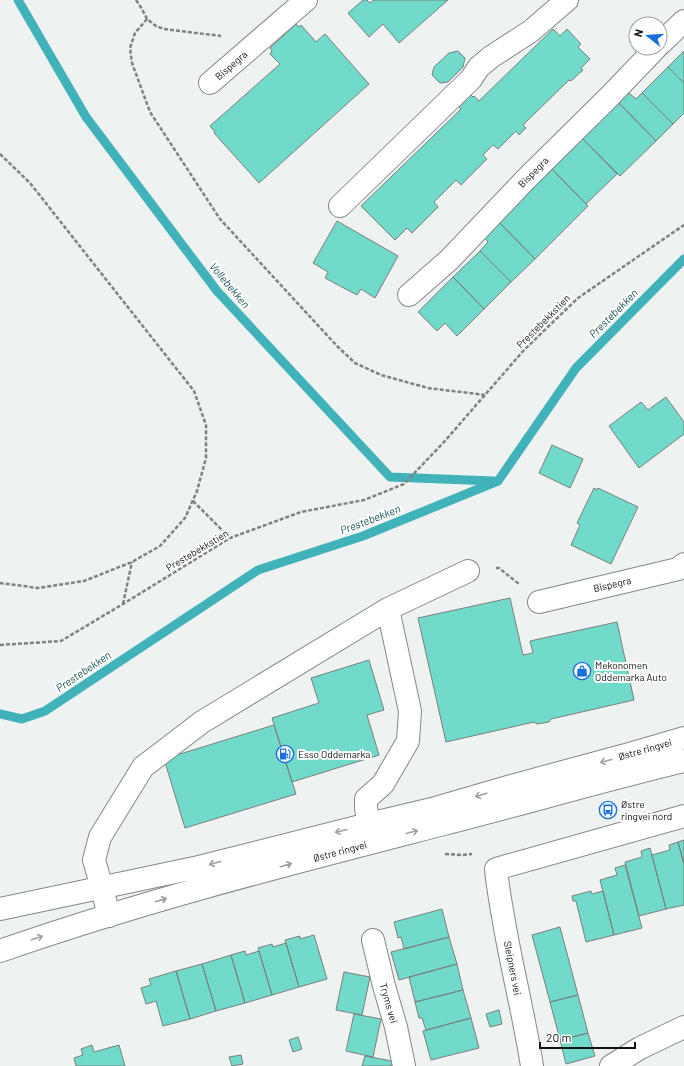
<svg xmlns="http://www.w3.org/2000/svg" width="684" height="1066" font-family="Barlow,sans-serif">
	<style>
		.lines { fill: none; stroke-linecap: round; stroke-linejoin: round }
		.stream { stroke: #42b2ba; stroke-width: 9 }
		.building { fill: #71daca; stroke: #7a7f7e }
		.minor-casing { stroke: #848886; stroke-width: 24 }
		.major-casing { stroke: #848886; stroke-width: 24 }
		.path { stroke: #7f8281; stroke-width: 2.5; stroke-dasharray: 4 2; stroke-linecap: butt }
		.minor { stroke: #fff; stroke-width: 22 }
		.major { stroke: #fff; stroke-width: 22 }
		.oneway { stroke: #a0a0a0 }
		.labels { text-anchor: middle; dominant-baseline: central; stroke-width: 4; stroke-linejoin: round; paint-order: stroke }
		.street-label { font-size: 10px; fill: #111212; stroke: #fcfffe }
		.poi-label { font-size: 10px; fill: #111212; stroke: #fcfffe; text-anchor: start }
		.water-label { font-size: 11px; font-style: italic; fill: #205054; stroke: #fcfffe }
	</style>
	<rect width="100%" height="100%" fill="#eef2f0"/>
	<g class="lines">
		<path class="stream" d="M18,0l68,117 131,174 173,186 104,4
			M0,714l22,5 23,-8 213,-141 105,-34 135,-55 78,-113 108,-109"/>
	</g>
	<path class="building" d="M363,0h4l3,3 4,-3h74l-49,43 -16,-19 -14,13 -21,-24z
		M296,24l3,3 2,-2 15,17 9,-8 44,50 -110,99 -45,-50 1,-1 -5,-6 70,-62 -10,-10 2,-3 -2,-3z
		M553,29l7,7 7,-7 14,15 -3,3 12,12 -9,9 2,2 -12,11 -2,-1 -46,45 3,3 -7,7 -3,-4 -18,18 -5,-4 -10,10 4,4 -26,26 -5,-5 -22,22 4,5 -26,26 -5,-5 -12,12 -34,-34 99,-96 1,-1 -4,-4 12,-12 4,4 1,-1 5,5z
		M458,51l7,7 -2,9 -15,15 -8,1 -8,-8 2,-8 15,-14z
		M684,51v32l-16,-16z
		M668,67l16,16v30l-11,11 -31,-31z
		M629,93l7,6 6,-6 31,31 -17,17 -37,-38z
		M613,97l43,44 -36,35 -43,-43z
		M577,133l40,41 -31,30 -40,-41z
		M552,169l36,37 -53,53 -37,-38z
		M337,221l61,35 -23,42 -14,-9 -4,6 -32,-17 3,-6 -15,-9z
		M498,221l37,38 -24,23 -31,-31 8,-9 -5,-6z
		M480,251l31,31 -27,27 -31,-32z
		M453,277l31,32 -27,27 -12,-13 -8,8 -19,-19z
		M666,397l18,25v12l-45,34 -30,-42 32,-24 7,8z
		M552,445l31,14 -13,29 -31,-15z
		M594,488l3,2 1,-2 40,19 -27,57 -40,-19 9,-20 -3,-2z
		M510,598l13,57 10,-2 -3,-12 87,-19 17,78 -83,19 -2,3 -12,2 -3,-2 -88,20 -28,-124z
		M369,660l15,50 -17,5 12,40 -87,27 -20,-64 47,-15 -8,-25z
		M274,725l22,69 -111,34 -21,-69z
		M684,840v24l-6,-22z
		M678,842l6,22v41l-18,4 -14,-54 18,-5 -1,-5z
		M650,848l16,61 -27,7 -14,-54 17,-5 -1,-6z
		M625,865l17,63 -28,7 -14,-55 17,-5 -2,-7z
		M591,891l1,3 11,-3 11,44 -28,7 -10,-41h-3l-1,-5z
		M442,909l7,28 -45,12 -3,-12 -3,1 -4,-16z
		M560,927l18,68 -28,7 -18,-67z
		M314,935l13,44 -28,8 -14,-47 15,-4v3z
		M449,937l8,27 -58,16 -8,-28z
		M286,943l13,44 -27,8 -14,-47 14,-4 1,3z
		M245,951l1,4 13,-4 13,44 -27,8 -14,-48z
		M231,955l14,48 -29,8 -14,-47z
		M202,964l14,47 -26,8 -14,-48z
		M457,964l6,26 -48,12 -6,-25z
		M176,971l14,48 -27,7 -7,-25 -10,3 -5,-16 10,-3 -2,-6z
		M344,972l26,5 -8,38 -26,-5z
		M463,990l8,28 -45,12 -4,-12h-3l-4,-16z
		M578,995l10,38 -28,7 -10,-38z
		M499,1010l3,14 -12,3 -4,-13z
		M354,1014l27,5 -8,38 -27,-6z
		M471,1018l8,30 -48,12 -8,-29z
		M588,1033l7,23 -29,8 -6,-24z
		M298,1037l4,12 -9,3 -4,-12z
		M92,1045l2,7 25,-7 6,21h-49l-2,-8 9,-3 -2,-6z
		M241,1055l2,9 -11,2 -3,-9z
		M365,1056l27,5 -1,5h-29z"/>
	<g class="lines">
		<defs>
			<path id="minor" d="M660,44l24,-23
				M210,83l96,-83
				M340,206l131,-127 8,-12 12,-10 40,-26 36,-31
				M409,295l40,-35 78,-82 83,-82 46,-48
				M539,602l139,-33 6,-5
				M372,842l-6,-34v-9l17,-15 25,-43 2,-30 -22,-102
				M109,916l-7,-28 -8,-28 6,-23 43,-70 59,-45 186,-113 80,-38
				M373,940l11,46 12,41 8,39
				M532,1066c-7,-45 -18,-89 -26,-133 -4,-22 -8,-43 -10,-64l188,-53
				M611,1066l29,-18 44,-21"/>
			<path id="major" d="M0,909l199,-42 170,-43 63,-15 79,-23 118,-32 55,-16
				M0,951c143,-50 289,-87 436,-125 83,-21 165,-45 248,-65"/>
		</defs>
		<use href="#minor" class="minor-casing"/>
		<use href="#major" class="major-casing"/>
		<path class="path" d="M136,0l6,9 5,10 9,7 8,3 57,7
			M147,19l-12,14 -5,15 2,15 18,49 70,107 117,127 18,17 26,12 47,13 57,7
			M0,154l30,29 164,208 12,34v33l-9,33 -12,27 -25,28 -28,16 -48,19 -46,7 -38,-5
			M193,501l37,37
			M496,568h3l20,16
			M123,604l9,-42
			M0,645l61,-4 62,-37 107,-66 71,-26 63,-12 40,-16 40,-42 80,-92 54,-52 106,-73
			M445,854l17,1 10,-1"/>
		<use href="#minor" class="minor"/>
		<use href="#major" class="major"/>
	</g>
	<defs><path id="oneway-shaft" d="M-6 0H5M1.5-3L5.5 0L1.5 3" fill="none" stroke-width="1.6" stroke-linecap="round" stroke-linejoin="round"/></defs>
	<g class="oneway">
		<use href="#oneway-shaft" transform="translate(606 761) rotate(165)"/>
		<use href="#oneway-shaft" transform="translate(481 795) rotate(163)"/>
		<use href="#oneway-shaft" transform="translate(341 831) rotate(166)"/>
		<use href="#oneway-shaft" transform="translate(412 832) rotate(-14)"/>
		<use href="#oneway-shaft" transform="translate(215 863) rotate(165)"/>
		<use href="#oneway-shaft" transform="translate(286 865) rotate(-16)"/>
		<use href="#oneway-shaft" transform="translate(161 900) rotate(-16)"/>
		<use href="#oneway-shaft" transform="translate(37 938) rotate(-18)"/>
	</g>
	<defs>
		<symbol id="shop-ring" viewBox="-11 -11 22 22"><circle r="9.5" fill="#fcfffe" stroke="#196fd9" stroke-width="1.5"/><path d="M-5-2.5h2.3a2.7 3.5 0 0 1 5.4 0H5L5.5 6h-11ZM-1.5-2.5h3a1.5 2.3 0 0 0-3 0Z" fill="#196fd9"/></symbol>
		<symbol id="fuel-ring" viewBox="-11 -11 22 22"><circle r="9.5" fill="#fcfffe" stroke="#196fd9" stroke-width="1.5"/><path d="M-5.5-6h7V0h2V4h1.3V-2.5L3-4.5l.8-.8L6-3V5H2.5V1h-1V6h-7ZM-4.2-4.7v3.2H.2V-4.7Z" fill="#196fd9"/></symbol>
		<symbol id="bus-ring" viewBox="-11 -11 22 22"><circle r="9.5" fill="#fcfffe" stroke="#196fd9" stroke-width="1.5"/><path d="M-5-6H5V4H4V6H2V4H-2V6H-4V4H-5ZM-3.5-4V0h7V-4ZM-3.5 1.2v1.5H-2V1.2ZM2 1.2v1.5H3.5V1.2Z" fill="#196fd9"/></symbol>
	</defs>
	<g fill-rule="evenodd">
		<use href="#shop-ring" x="572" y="661" width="20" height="20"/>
		<use href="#fuel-ring" x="275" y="744" width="20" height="20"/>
		<use href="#bus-ring" x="598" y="800" width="20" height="20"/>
	</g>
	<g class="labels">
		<g class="street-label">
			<text transform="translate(231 65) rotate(-41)">Bispegra</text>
			<text transform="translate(533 172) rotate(-45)">Bispegra</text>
			<text transform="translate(543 321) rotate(-45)">Prestebekkstien</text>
			<text transform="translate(197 550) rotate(-31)">Prestebekkstien</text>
			<text transform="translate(612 584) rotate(-13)">Bispegra</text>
			<text transform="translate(645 749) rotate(-16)">Østre ringvei</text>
			<text transform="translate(340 851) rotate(-15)">Østre ringvei</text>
			<text transform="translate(513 968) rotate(79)">Sleipners vei</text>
			<text transform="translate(389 1003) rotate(74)">Tryms vei</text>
		</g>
		<g class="poi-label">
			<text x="595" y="665">Mekonomen<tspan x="595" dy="12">Oddemarka Auto</tspan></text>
			<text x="298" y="754">Esso Oddemarka</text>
			<text x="621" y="804">Østre<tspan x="621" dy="12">ringvei nord</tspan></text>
		</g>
		<g class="water-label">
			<text transform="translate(230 285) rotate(50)">Vollebekken</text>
			<text transform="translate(613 313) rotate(-45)">Prestebekken</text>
			<text transform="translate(370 519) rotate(-21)">Prestebekken</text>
			<text transform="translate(83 671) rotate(-34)">Prestebekken</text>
		</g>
	</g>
	<g transform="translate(648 36) rotate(287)"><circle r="19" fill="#fcfffe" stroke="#9ea0a0"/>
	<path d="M0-3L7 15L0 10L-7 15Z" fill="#196fd9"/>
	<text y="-6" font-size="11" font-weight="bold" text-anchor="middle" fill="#111212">N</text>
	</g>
	<path d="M540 1042v6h95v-6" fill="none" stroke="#111212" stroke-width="2"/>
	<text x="546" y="1042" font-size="12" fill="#111212" stroke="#fcfffe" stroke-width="3" paint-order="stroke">20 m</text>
</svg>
